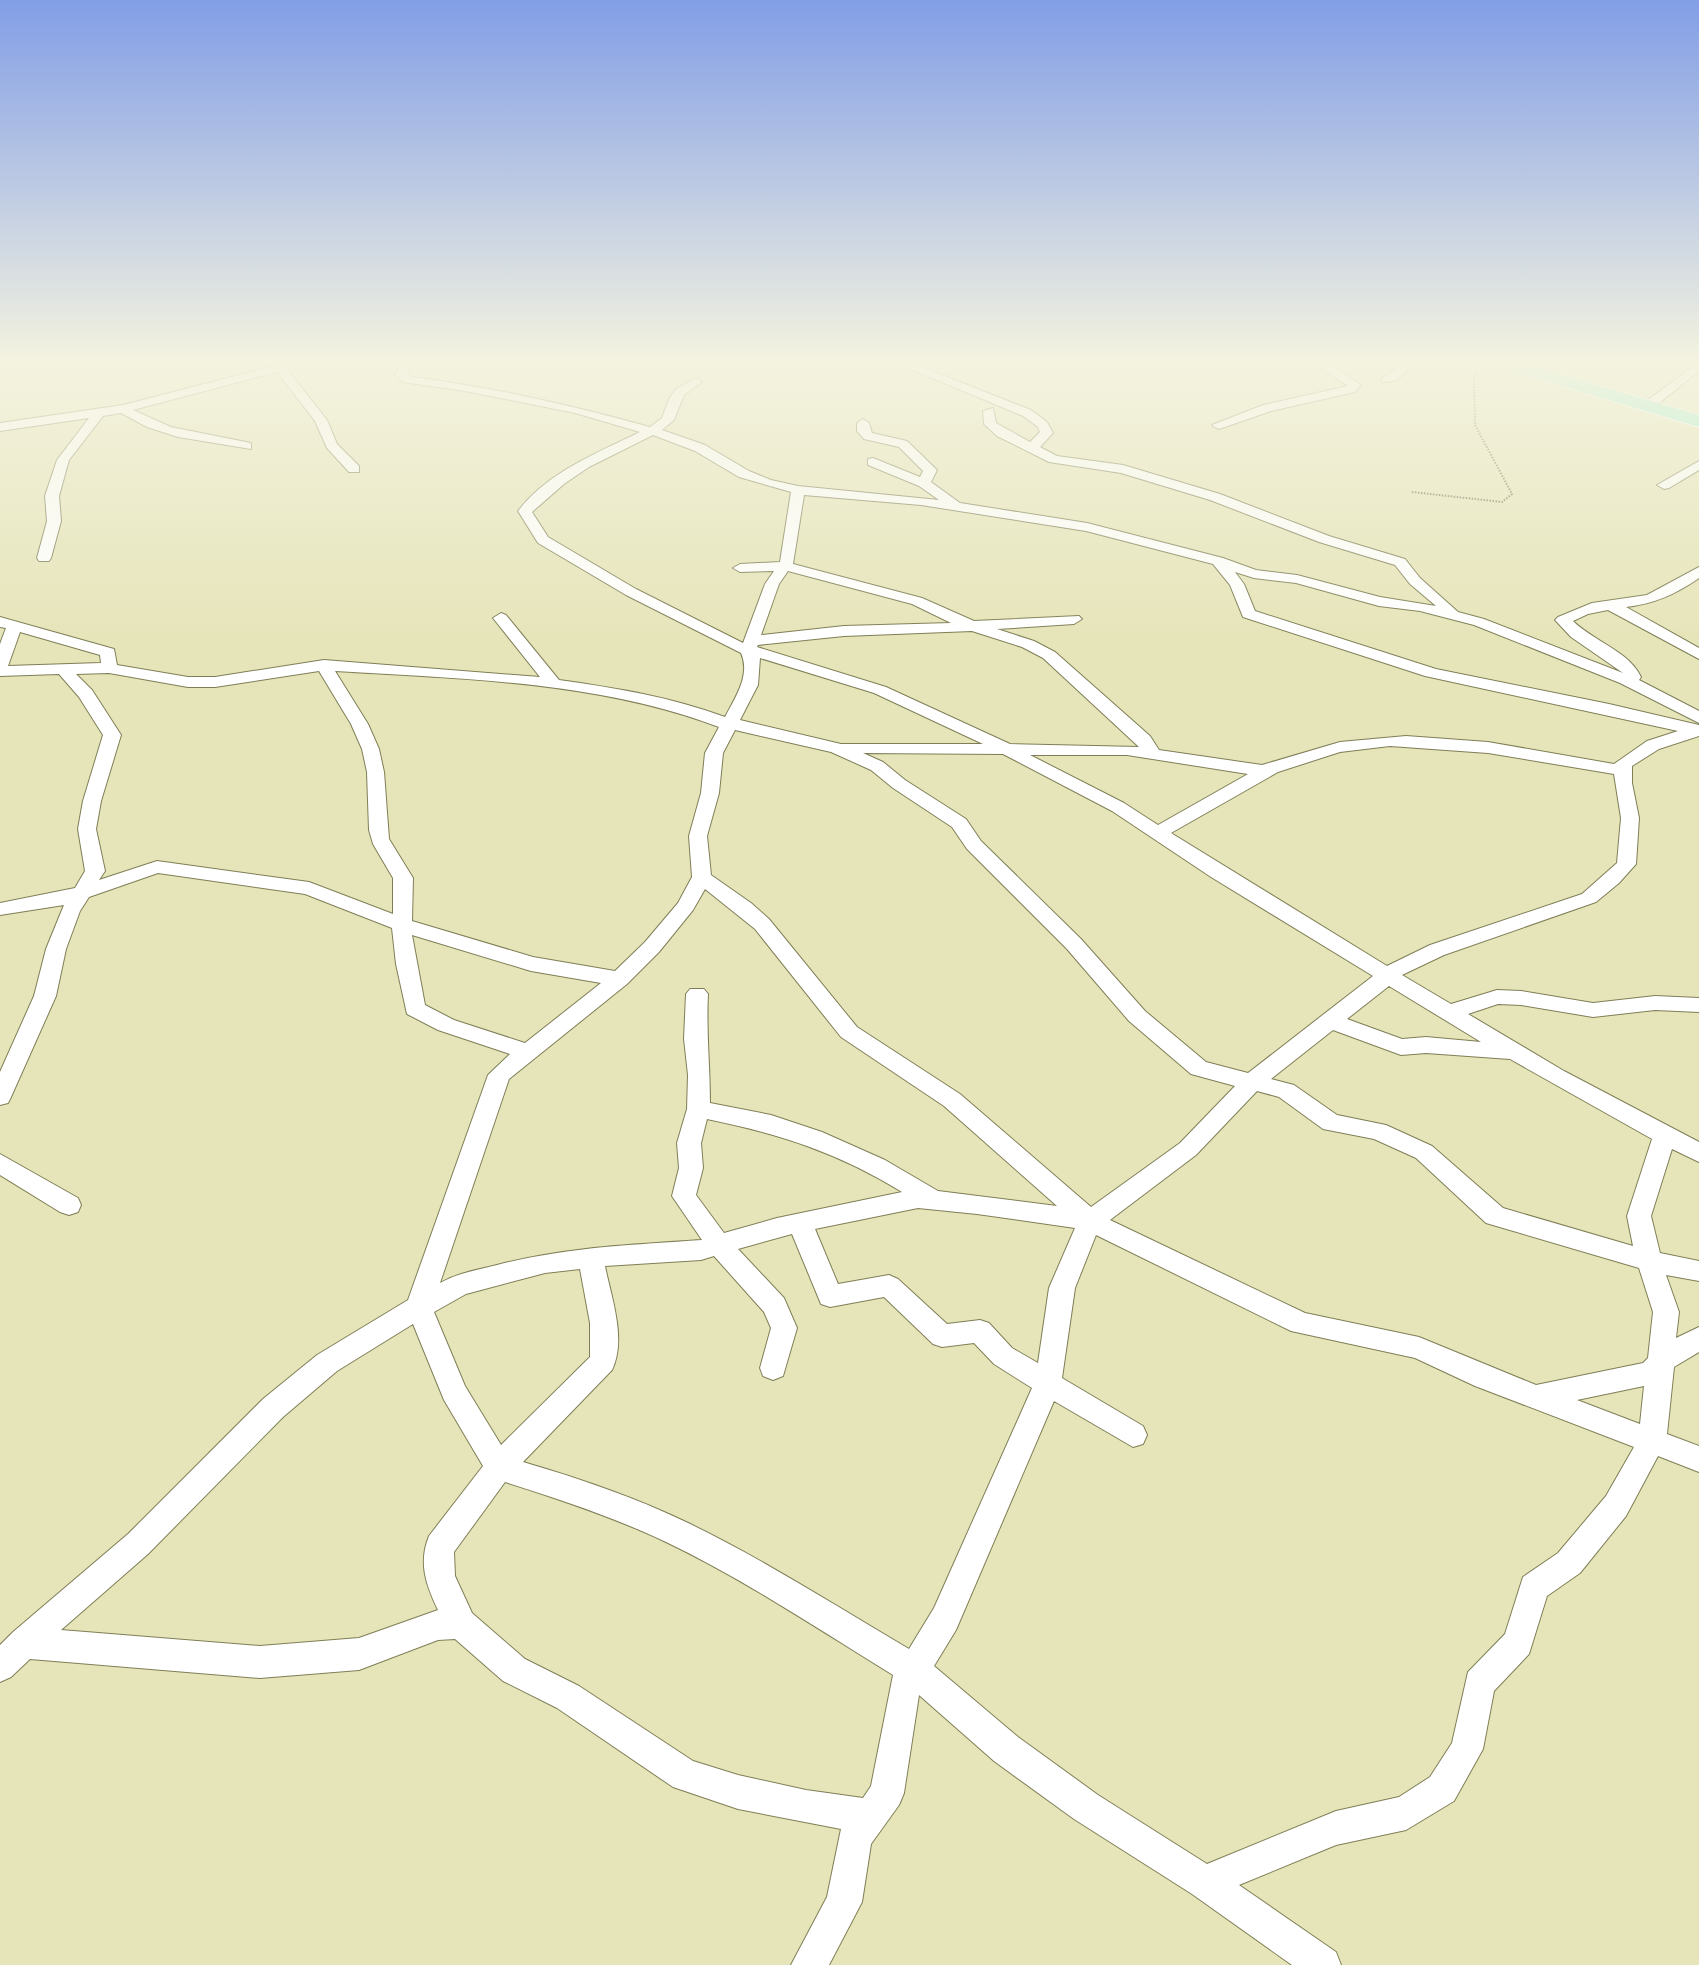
<svg xmlns="http://www.w3.org/2000/svg" width="1699" height="1965" font-family="Lora,serif">
	<style>
		.lines { fill: none; stroke-linecap: round; stroke-linejoin: round }
		.minor-casing { stroke: #7f7e56; stroke-width: 2 }
		.primary-casing { stroke: #fff; stroke-width: 2 }
		.path { stroke: #7c7b5e; stroke-width: 2; stroke-dasharray: 1.5 1.5; stroke-linecap: butt }
		.minor { fill: #fff; fill-rule: evenodd }
		.primary { fill: #94f1d1; fill-rule: evenodd }
	</style>
	<rect width="100%" height="100%" fill="#e6e5ba"/>
	<g class="lines">
		<defs>
			<path id="minor" d="M275,358h10l1,10 41,52 10,24 22,22v6h-10l-22,-24 -12,-27 -38,-49 -144,38 38,17 80,16v6l-73,-12 -31,-10 -26,-14 -18,3 -34,44 -10,36 2,25 -10,37 -2,3h-10l-2,-3 10,-37 -2,-25 12,-36 32,-42 -89,13v-8l123,-18 151,-39z
				M405,358h11l-9,15 4,4c81,10 160,28 239,50l12,-9 7,-19 7,-10 20,-11 6,4 -18,13 -10,25 -12,10 43,15 44,26 22,9 27,6 141,14 -20,-14 -51,-21v-6l5,-1 47,19 3,-6 -24,-24 -35,-8 -7,-8v-8l6,-4 6,4 3,10 35,8 30,29 -6,12 29,21 127,20 136,35 33,12 41,5 83,22 56,9 -26,-22 -15,-19 -76,-23 -109,-42 -89,-27 -72,-11 -52,-26 -13,-12 -1,-13 10,-3 3,15 34,19 10,-10 -2,-5 -15,-11 -139,-58h15l132,52 16,12 6,11 -13,14 17,9 66,9 97,29 109,42 76,23 15,19 38,34 26,7 139,54 -52,-36 -16,-17 3,-3 34,-14 55,-8 52,-28v11c-23,16 -45,26 -73,29l73,41v11l-91,-49 -20,4 -15,7c20,20 56,30 68,56l-2,3 60,31v12l-79,-40 -146,-58 -54,-14 -41,-5 -83,-23 -42,-5 -19,-6 9,12 11,27 181,58 173,35 90,21v11l-40,13 -27,17v17l7,35 -3,46 -17,19 -23,19 -152,53 -42,20 49,29 46,-14 24,1 72,12 62,-7 44,2v14l-44,-2 -62,7 -72,-12 -23,-1 -30,10 96,57 135,71v20l-27,-13 -21,67 9,37 39,8v20l-33,-6 13,37 -3,26 23,-11v25l-25,15 -7,67 32,12v26l-41,-16 -32,60 -46,57 -33,23 -18,58 -35,37 -11,58 -29,52 -48,29 -70,15 -97,40 97,67 5,13h-49l-100,-71 -118,-75 -80,-58 -75,-66 -15,98 -5,12 -28,39 -9,58 -33,63h-38l36,-68 14,-68 -103,-20 -65,-22 -116,-79 -54,-27 -48,-42 -17,1 -79,30 -99,8 -230,-19 -19,18 -11,5v-37l13,-13 115,-98 135,-135 54,-44 91,-55 80,-225 22,-21 -72,-24 -31,-16 -11,-50 -4,-36 -87,-34 -147,-21 -69,24 -9,14 -14,38 -10,47 -45,101 -3,6 -8,2v-33l34,-76 12,-47 18,-44 -64,10v-12l75,-15 10,-17 -7,-42 5,-28 20,-66 -24,-38 -20,-23 -59,2v-32l6,-16 -6,-1v-10l114,32 3,16 71,12h27l109,-17 216,17 -47,-59 8,-5 5,2 53,65c57,8 112,17 166,37 10,-19 26,-42 16,-64l-115,-58 -88,-52 -20,-32c30,-39 79,-58 122,-79l-65,-19 -110,-22 -62,-9 -8,-8zM653,435l42,16 44,26 52,15 -11,70 -40,2 -7,4 7,4 34,-1 -9,13 -22,59 -107,-54 -88,-52 -16,-25 32,-28 25,-17zM804,495l117,10 165,26 127,33 17,21 13,32 182,59 253,55 -31,10 -33,23 -126,-22 -82,-6 -66,6 -78,23 -103,-15 -9,-14 -95,-84 -21,-11 -37,-12 77,-5 8,-5 -3,-3 -105,5 -52,-23 -129,-34zM788,571l124,33 39,19 -107,3 -83,9 18,-51zM972,631l50,16 21,11 96,89 -129,-3 -124,-57 -129,-40 1,-2 86,-9zM20,632l80,23 1,8 -93,3zM760,658l114,35 109,51h-142l-101,-24 18,-35zM319,671l32,53 11,25 5,23 2,58 4,14 20,34v36l-84,-32 -152,-21 -58,19 6,-9 -9,-42 5,-28 20,-66 -29,-45 -16,-16 33,-1 79,14h27zM335,671c129,8 263,10 384,56l-14,26 -4,40 -12,43 3,41 -14,26 -33,39 -30,29 -82,-14 -121,-36 1,-43 -24,-39 -5,-67 -5,-23 -11,-25zM735,730l96,22 40,18 22,18 59,39 15,22 100,100 62,72 62,53 44,12 -55,57 -89,64 -131,-113 -103,-67 -88,-108 -18,-16 -40,-28 -4,-39 12,-43 4,-40zM1390,746l98,7 126,21 7,44 -4,45 -35,31 -152,51 -43,21 -216,-133 107,-61 62,-20zM863,753l140,1 109,57 99,66 162,99 -125,97 -42,-11 -61,-51 -64,-72 -100,-98 -15,-22 -61,-39 -22,-18zM1030,755h97l121,19 -90,51 -34,-22zM705,889l50,40 86,108 103,69 113,100 -119,-15 -53,-31 -63,-28 -51,-17 -61,-12c0,-37 -4,-72 -2,-109l-4,-5h-14l-4,5 -2,45 4,36 -1,34 -10,34 2,25 -7,28 30,44c-72,5 -134,7 -205,25 -20,5 -39,8 -57,18l69,-204 118,-95 32,-32 34,-42zM412,935l119,36 70,12 -76,60 -71,-23 -29,-15zM1389,986l92,56 -55,-5 -24,2 -55,-20zM1333,1030l68,25 25,-2 84,6 142,80 -25,77 6,30 -130,-38 -71,-62 -46,-21 -49,-10 -43,-30 -23,-6zM1257,1091l22,6 44,32 51,10 42,19 70,65 153,45 14,44 -5,46 -5,5 -107,22 -117,-48 -114,-24 -195,-93 86,-65zM707,1119c73,15 132,34 195,73l-125,26 -53,15 -28,-38 7,-27 -2,-25zM918,1208l59,6 98,14 -26,60 -11,75 -26,-15 -23,-25 -9,-3 -33,4 -49,-45 -9,-4 -51,9 -23,-55zM792,1234l29,70 9,3 54,-10 49,47 9,3 32,-4 20,21 38,24 -98,220 -25,41c-73,-43 -146,-90 -223,-127 -52,-25 -108,-44 -163,-60l89,-92c15,-31 -1,-73 -7,-104l96,-6 13,-4 50,56 7,16 -11,40 3,8 10,4 10,-4 14,-48 -13,-30 -46,-49zM1096,1235l195,96 124,27 60,28 159,61 -28,49 -48,57 -35,24 -18,57 -37,38 -16,71 -22,34 -31,20 -63,14 -129,53 -109,-69 -80,-58 -84,-71 22,-36 98,-229 79,46 10,-3 4,-9 -4,-9 -81,-48 13,-90zM580,1269l10,54v34l-89,88 -36,-59 -31,-74 32,-18 79,-21zM413,1324l31,76 39,66 -54,70c-11,27 -3,49 9,74l-79,28 -99,8 -199,-16 87,-76 135,-137 54,-46zM1644,1386l-4,38 -63,-24zM505,1482c54,17 108,35 159,59 80,38 154,88 229,134l-22,111 -8,12 -57,-8 -68,-15 -45,-14 -114,-75 -54,-27 -53,-46 -17,-37 -1,-24z
				M1318,358h10v6l33,21 -6,7 -84,19 -49,17 -4,1 -6,-4 51,-20 85,-19 -28,-18 -5,-7z
				M1407,358h15l-27,23 -13,1v-4l9,-5z
				M1699,362v9l-46,37h-8v-6z
				M1699,461v9l-30,18 -5,1 -7,-4z
				M0,1154l78,44 3,7 -3,7 -9,3 -9,-3 -60,-37z"/>
			<path id="primary" d="M1478,358h27l194,57v12l-218,-65z"/>
		</defs>
		<use href="#minor" class="minor-casing"/>
		<use href="#primary" class="primary-casing"/>
		<path class="path" d="M1412,492l90,10 10,-8 -37,-69 -1,-50 3,-4"/>
		<use href="#minor" class="minor"/>
		<use href="#primary" class="primary"/>
	</g>
	<linearGradient id="sky" x2="0" y2="1"><stop stop-color="#829ee6"/><stop offset="0.57" stop-color="#f4f3e0"/><stop offset="1" stop-color="#f4f3e0" stop-opacity="0"/></linearGradient>
	<rect width="1699" height="633" fill="url(#sky)"/>
</svg>
